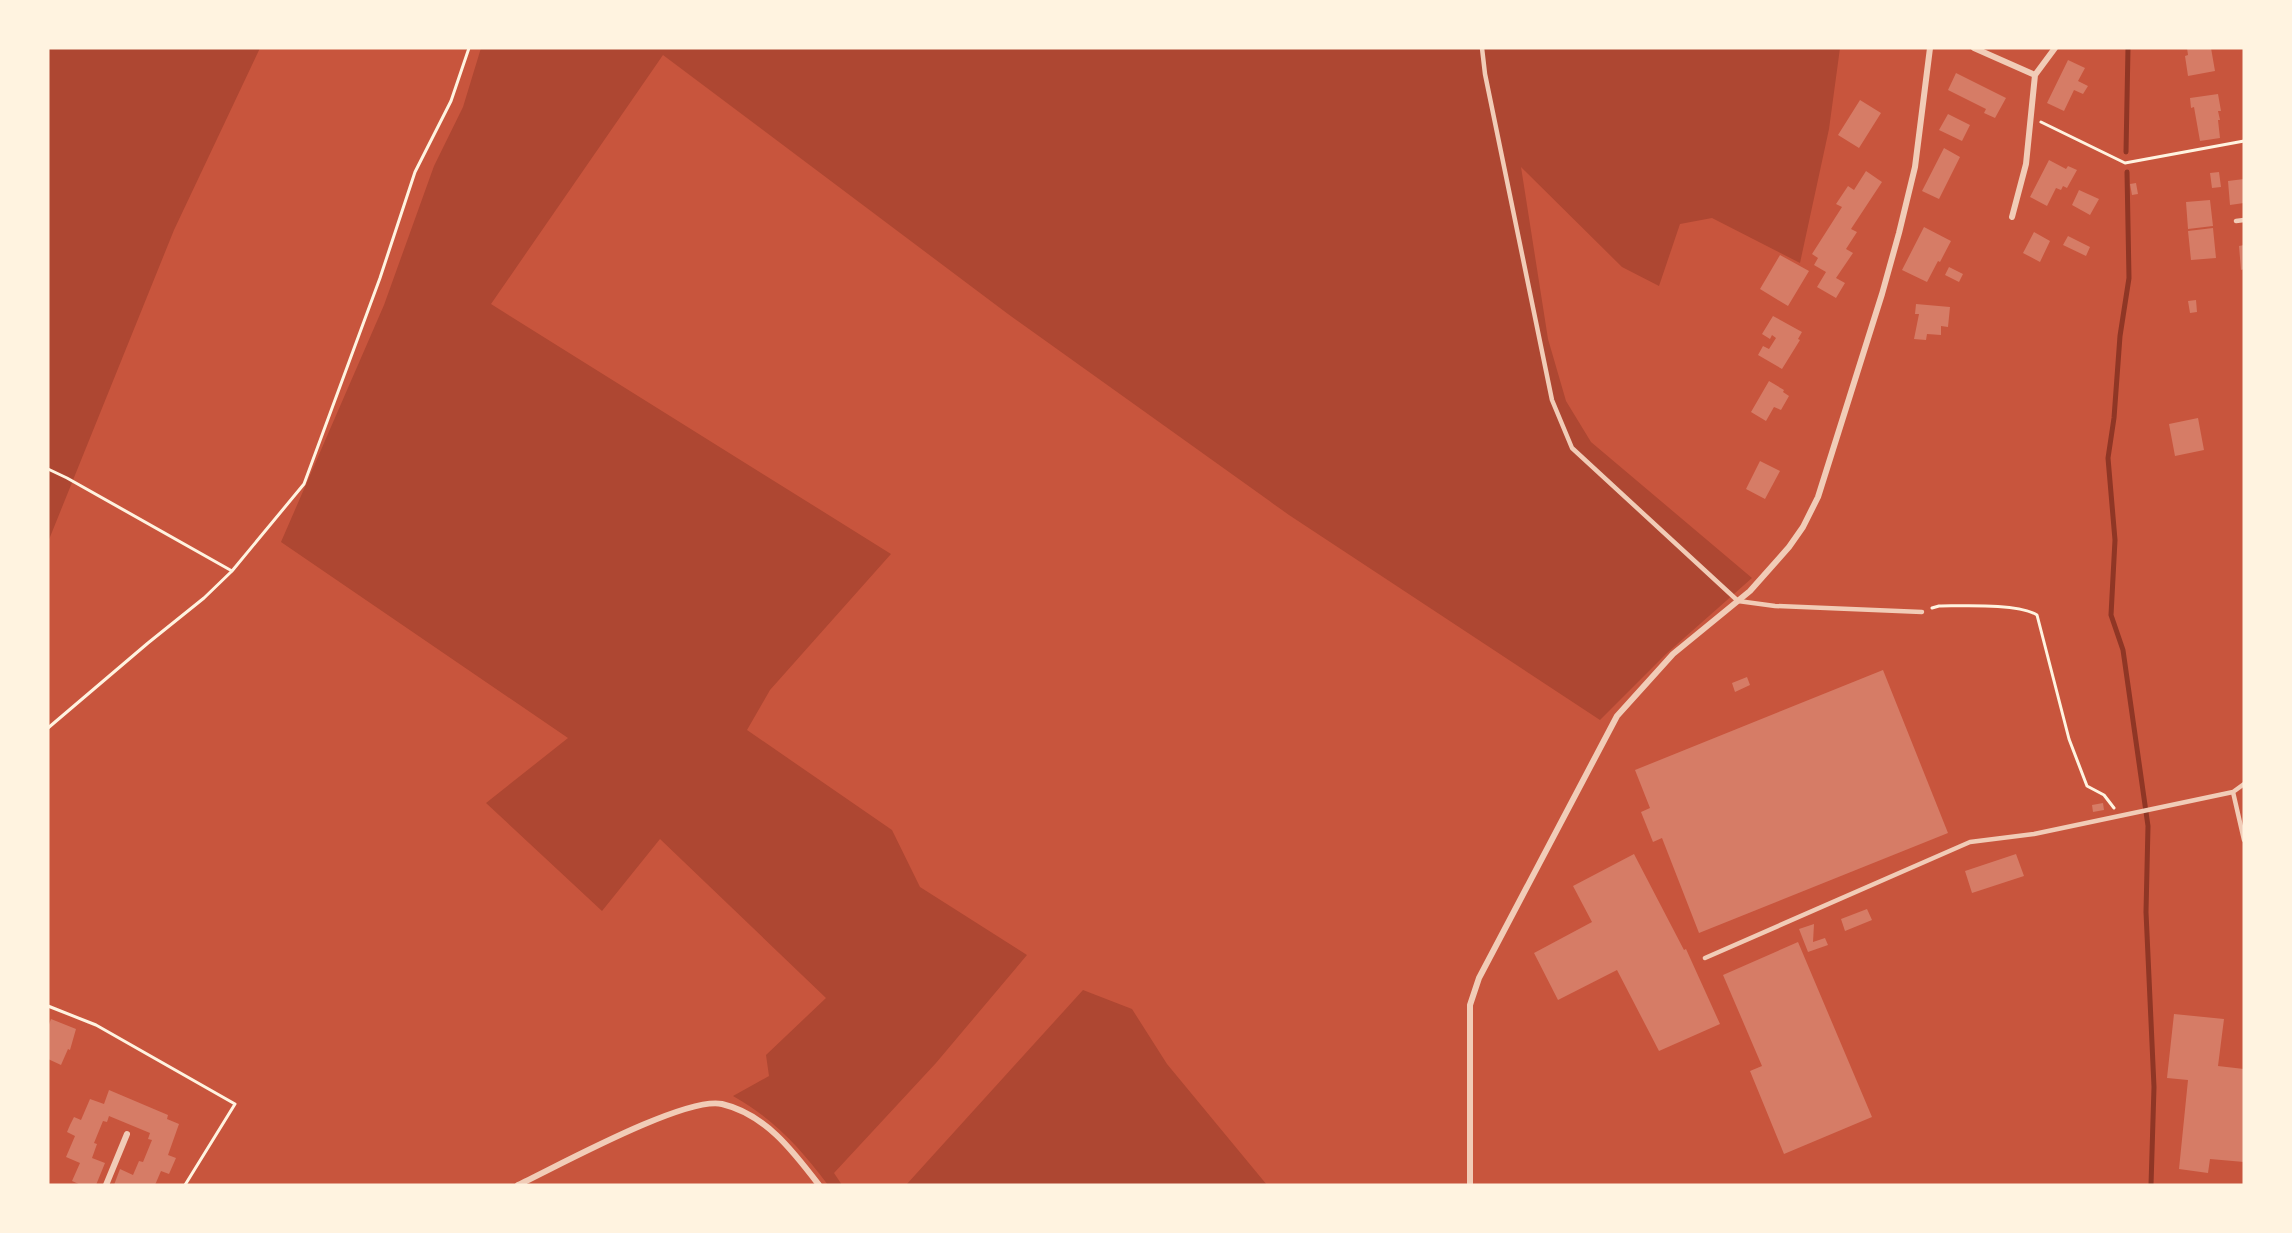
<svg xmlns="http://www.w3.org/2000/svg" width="2292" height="1233" font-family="Poppins,sans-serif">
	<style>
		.green { fill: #ae4732 }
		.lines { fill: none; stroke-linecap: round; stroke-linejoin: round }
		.stream { stroke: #8f3625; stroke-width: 5 }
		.building { fill: #d67c66 }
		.path { stroke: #fff3e0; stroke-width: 3 }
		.service { stroke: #f1ccb7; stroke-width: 4.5 }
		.minor { stroke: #f1ccb7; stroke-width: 6 }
	</style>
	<rect width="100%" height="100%" fill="#c8553d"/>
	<path class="green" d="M48,48h212l-86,182 -126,312z
		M481,48h1359l-11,81 -29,134 -88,-45 -32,6 -21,62 -37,-19 -101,-100 27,172 18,62 25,41 161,136 -86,76 -66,66 -311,-205 -281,-201 -345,-259 -172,249 400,250 -121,136 -23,40 145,100 28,57 107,68 -91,108 -102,110 8,12h-14c-29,-38 -53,-65 -95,-89l36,-20 -3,-21 60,-57 -166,-159 -58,72 -116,-108 82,-65 -287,-196 103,-237 50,-139 29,-59z
		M1083,990l49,19 35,55 100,121h-361z"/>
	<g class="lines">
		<path class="stream" d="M2126,152l2,-104
			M2127,172l2,106 -9,58 -6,82 -6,40 7,82 -4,75 12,35 25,176 -2,86 8,175 -3,98"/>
	</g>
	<path class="building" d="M2187,48h24l4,23 -27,5 -3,-20 3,-1z
		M2068,60l17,8 -7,13 10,5 -5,8 -9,-4 -10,21 -17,-8z
		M1956,73l50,25 -11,20 -11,-5 2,-4 -38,-19z
		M2218,94l3,17h-3l2,9h-2l2,18 -20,3 -6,-34 -3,1 -1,-10z
		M1860,100l21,13 -22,35 -21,-13z
		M1948,114l22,11 -8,16 -23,-11z
		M1944,148l16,9 -21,42 -17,-8z
		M2049,160l17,9 2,-3 9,4 -10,18 -4,-2 -2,4 -5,-2 -9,18 -17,-9z
		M1866,171l16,11 -31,47 6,3 -11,17 7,4 -17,25 9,5 -9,15 -19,-11 9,-15 -12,-7 4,-7 -6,-4 30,-47 -6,-3 12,-18 6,4z
		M2219,172l2,15 -9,1 -2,-15z
		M2244,179v24l-14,2 -2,-24z
		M2136,183l2,11 -6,1 -2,-11z
		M2079,190l20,9 -9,16 -18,-10z
		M2210,200l3,26 -25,3 -2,-27z
		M1924,227l27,14 -11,21 -2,-1 -11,21 -25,-12z
		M2213,228l3,30 -25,2 -3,-29z
		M2034,232l16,9 -10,21 -17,-9z
		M2068,236l22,11 -4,9 -23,-11z
		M2244,245v24l-3,1 -2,-24z
		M1780,255l29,16 -21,35 -28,-17z
		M1949,267l14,7 -4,8 -14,-7z
		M2196,300l1,12 -7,1 -2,-12z
		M1916,304l34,3 -2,20 -7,-1v9l-14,-1 -1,6 -12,-1 5,-25h-4z
		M1773,316l29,16 -4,7 2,1 -18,29 -24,-14 5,-9 6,3 7,-11 -4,-3 -2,4 -8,-5z
		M1769,381l15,9 -1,2 6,4 -8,14 -7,-3 -8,14 -15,-9z
		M2198,418l6,32 -29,6 -6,-32z
		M1760,461l20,10 -15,28 -19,-10z
		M1883,670l65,163 -249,100 -37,-95 -9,4 -12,-30 9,-4 -15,-38z
		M1747,677l3,8 -15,7 -3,-9z
		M2103,803l1,7 -11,2 -1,-7z
		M1634,854l50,96 2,-1 34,75 -61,27 -42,-81 -59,30 -24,-47 58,-31 -19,-36z
		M2016,854l8,22 -52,17 -7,-22z
		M1867,909l5,11 -27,11 -4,-12z
		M1814,924l-1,18 12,-4 3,7 -20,7 -9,-23z
		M1798,942l74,175 -88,37 -34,-83 12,-5 -39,-91z
		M2174,1014l50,5 -6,47 26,3v93l-34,-3 -2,14 -29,-4 9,-89 -21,-2z
		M51,1019l25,10 -6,21 -2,-1 -7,16 -13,-6v-32z
		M109,1090l59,25 -1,4 12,5 -11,31 8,3 -7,16 -8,-3 -6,14h-41l6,-16 13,6 6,-14 4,1 9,-22 -4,-1 2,-6 -41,-17 -2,6 -4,-1 -9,22 3,1 -5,14 13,5 -9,22h-15l-9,-4 8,-18 -14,-6 9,-21 -8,-4 3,-7 4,-8 7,3 9,-21 14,5z"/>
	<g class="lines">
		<path class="path" d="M2041,122l84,41 119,-22
			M48,469l19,9 165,93
			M1932,608l7,-2c23,0 79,-3 98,9l32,124 18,47 17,9 10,13
			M48,728l100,-85 56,-45 28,-27 72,-87 76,-206 35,-106 36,-71 18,-53
			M48,1006l48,19 139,79 -50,81"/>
		<path class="service" d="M1482,48l3,26 67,326 20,48 166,153 37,5 147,6
			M2236,221l8,-1
			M2233,792l11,48
			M1705,958l265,-116 64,-8 199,-42 11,-8"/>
		<path class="minor" d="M1974,48l61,27
			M2012,217l14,-53 9,-89 20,-27
			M106,1185l21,-51
			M518,1185c40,-19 167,-89 204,-81 43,10 71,47 97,81
			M1470,1185v-180l9,-27 138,-262 56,-62 77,-63 39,-44 14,-20 15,-30 64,-203 17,-61 16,-66 15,-119"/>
	</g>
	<rect width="2292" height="1233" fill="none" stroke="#fff3e0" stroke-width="99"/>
</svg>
